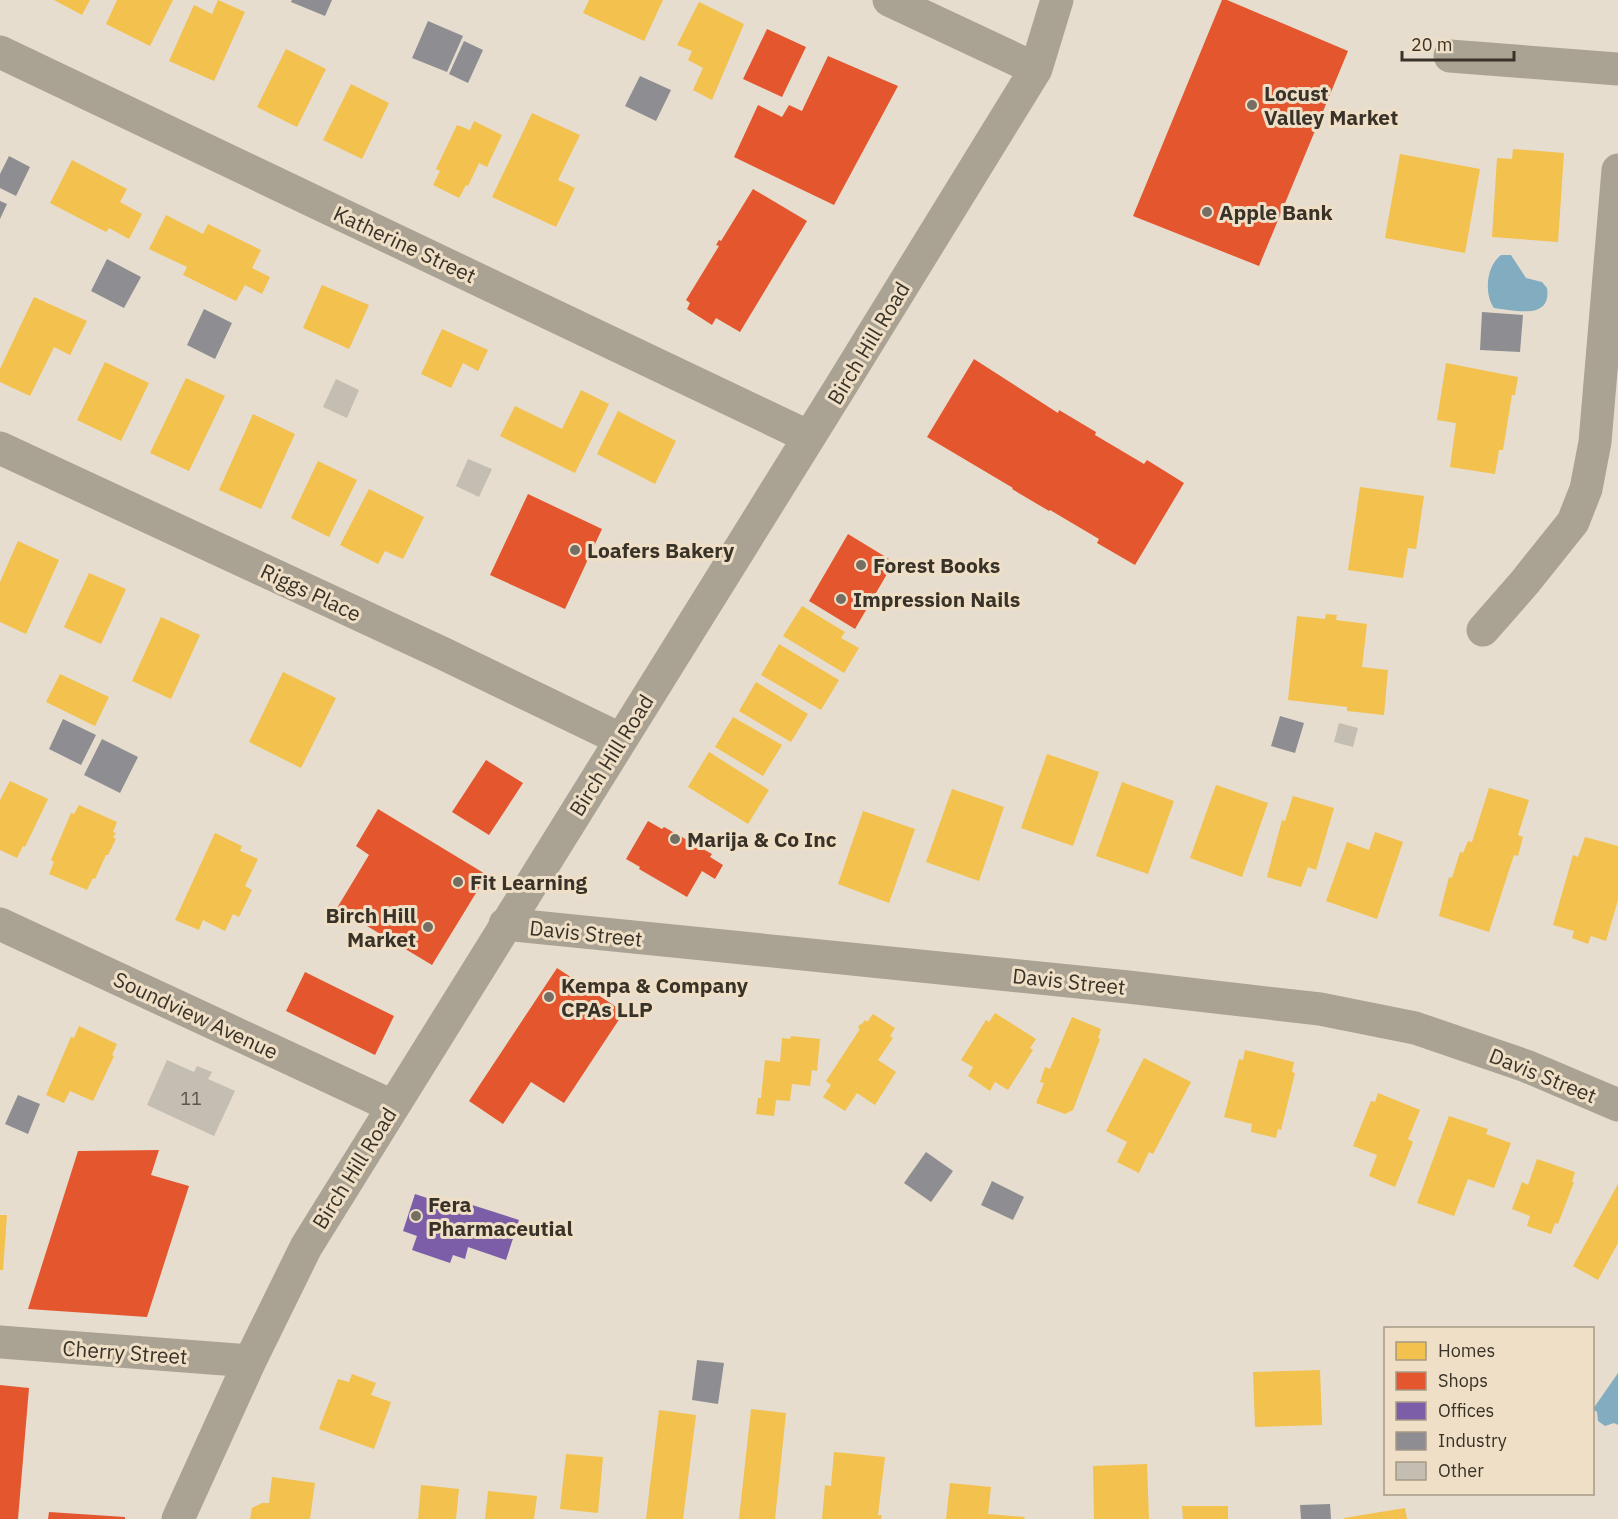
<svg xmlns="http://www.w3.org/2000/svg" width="1618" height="1519" font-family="'IBM Plex Sans',sans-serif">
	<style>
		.water { fill: #82adc0 }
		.homes { fill: #f2c14e }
		.shops { fill: #e4572e }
		.offices { fill: #7b5ea7 }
		.industry { fill: #8d8d92 }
		.building { fill: #c3bdb2 }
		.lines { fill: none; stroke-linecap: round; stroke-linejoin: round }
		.minor { stroke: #aaa394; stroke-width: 33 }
		.poi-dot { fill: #756e62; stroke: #efdfc6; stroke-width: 2 }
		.labels { text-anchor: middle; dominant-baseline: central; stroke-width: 6; stroke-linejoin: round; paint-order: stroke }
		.number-label { font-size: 18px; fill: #5b554a }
		.poi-label { font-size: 21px; font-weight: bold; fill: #383228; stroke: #efdfc6; text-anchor: start }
		.street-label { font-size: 21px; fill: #383228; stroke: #efdfc6 }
	</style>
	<rect width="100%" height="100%" fill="#e6ddcf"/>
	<path class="water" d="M1501,255h10l15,23 16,4 5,6c5,33 -34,22 -53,20 -10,-14 -8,-42 7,-53z
		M1618,1373v52l-4,-2 -9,3 -7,-5 -1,-9 -4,-3z"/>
	<path class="homes" d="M54,0h36l-8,15z
		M117,0h56l-23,46 -44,-22z
		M218,0l27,12 -31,69 -45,-20 25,-56 18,9z
		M589,0h74l-19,41 -61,-28z
		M699,2l45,22 -32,76 -19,-10 10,-22 -15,-8 4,-9 -15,-6z
		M286,49l40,20 -29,58 -40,-20z
		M351,84l38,19 -27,56 -39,-19z
		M532,113l48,22 -22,45 17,8 -19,39 -64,-30z
		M474,121l28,14 -15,32 -8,-4 -11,23 -2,-1 -7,13 -26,-13 7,-14 -4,-2 21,-44 13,5z
		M1513,149l51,4 -6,89 -66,-5 5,-79 15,1z
		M1400,154l80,15 -15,84 -80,-15z
		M72,160l55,29 -7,13 22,12 -13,25 -20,-11 -3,4 -56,-29z
		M166,215l37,19 5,-10 53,26 -9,18 18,9 -8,17 -17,-9 -9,16 -53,-26 4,-8 -38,-18z
		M322,285l47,20 -20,44 -46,-21z
		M34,297l53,24 -17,34 -16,-8 -24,49 -30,-14v-13z
		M442,329l46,21 -10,21 -15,-8 -12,25 -30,-14z
		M105,362l44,21 -28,58 -44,-21z
		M1446,363l72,14 -3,18h-3l-9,55h-4l-4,24 -45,-7 6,-44 -19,-3z
		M186,378l39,18 -36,75 -39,-18z
		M581,390l28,14 -34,69 -75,-37 15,-30 47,23z
		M618,411l58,30 -21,43 -58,-30z
		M253,414l42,20 -34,75 -42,-19z
		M318,461l39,19 -28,57 -38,-19z
		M1360,487l64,9 -8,53 -8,-1 -5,30 -55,-8z
		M369,489l55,28 -21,42 -18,-8 -7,13 -38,-19z
		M18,541l41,19 -33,74 -26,-12v-40z
		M89,573l37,16 -25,55 -37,-17z
		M802,606l43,26 -4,6 18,10 -15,25 -61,-37z
		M1326,614l11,1 -1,5 31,4 -5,43 26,3 -4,45 -37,-4v-4l-59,-7 9,-84 28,3z
		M161,617l39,18 -29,64 -39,-18z
		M779,644l60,36 -18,30 -60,-35z
		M283,672l53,26 -35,70 -52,-26z
		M60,674l49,23 -14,29 -49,-24z
		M756,682l52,32 -17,28 -52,-31z
		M733,717l49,28 -19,31 -48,-29z
		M709,752l60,38 -21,34 -60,-37z
		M1047,754l52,18 -26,74 -52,-18z
		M10,781l38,18 -23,48 -2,-1 -6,12 -17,-8v-50z
		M1122,782l52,19 -26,73 -52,-18z
		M1216,785l52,18 -26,74 -52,-19z
		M1489,788l40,12 -11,35 5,2 -5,19 -4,-1 -25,77 -50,-16 10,-39 3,1 8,-26 3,1 5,-12 4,1z
		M952,789l52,18 -25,74 -53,-19z
		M1293,796l41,12 -18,62 -8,-3 -7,20 -34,-10 15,-57 3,1z
		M79,805l38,17 -4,10 3,1 -3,4 3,2 -8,16h-2l-11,24 -2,-1 -6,12 -38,-16 5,-12 -3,-2 20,-47 3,1z
		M863,811l52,18 -26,74 -51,-19z
		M1375,832l28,10 -26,77 -51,-18 21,-59 22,8z
		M215,833l27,13 -2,5 18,8 -13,27 7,4 -13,27 -6,-3 -8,17 -22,-11 -4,10 -24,-10z
		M1585,837l33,9v54l-12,41 -15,-5 -3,8 -16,-6 2,-7 -21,-6 20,-70 5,2z
		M995,1013l41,26 -6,9 3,2 -25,40 -13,-8 -5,9 -22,-15 5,-9 -12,-7 25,-40 3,2z
		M873,1014l22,14 -5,8 3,2 -15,22 18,12 -21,33 -18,-12 -12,18 -22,-14 8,-12 -5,-4 34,-52 -2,-1 2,-4 1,1 4,-5 2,2z
		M1072,1017l29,12 -3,9 2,1 -27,71 -8,4 -29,-11 8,-20 -4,-1 5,-15 5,2z
		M79,1026l38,18 -5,11 2,1 -21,45 -23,-10 -6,12 -18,-8 25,-58 3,1z
		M791,1036l29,3 -3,32 -5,-1 -2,16 -18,-2 -2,17 -14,-1 -2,16 -18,-2 2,-16h3l4,-38 15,2 2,-24 8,1z
		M1245,1050l49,12 -2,10 3,1 -14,57 -3,-1 -2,9 -25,-6 1,-8 -28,-7 15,-58 4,1z
		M1144,1058l47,24 -38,72 -4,-2 -10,21 -22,-11 10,-20 -21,-11z
		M1378,1093l42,17 -12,29 5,3 -18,45 -26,-11 8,-21 -24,-9 18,-45 4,1z
		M1449,1116l39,13 -2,5 25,9 -17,45 -26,-9 -14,37 -37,-13z
		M1537,1159l38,13 -3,10h2l-16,42 -3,-1 -4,11 -24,-8 3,-10 -18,-7 10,-27 6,3z
		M1618,1184v59l-20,37 -25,-14z
		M0,1215h7l-4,55h-3z
		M1320,1370l2,55 -67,2 -2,-55z
		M352,1374l24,9 -5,12 20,7 -17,47 -55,-20 19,-50 11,3z
		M751,1409l35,4 -11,106h-36z
		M659,1410l37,5 -13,104h-37z
		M834,1452l51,5 -7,58h4l-1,4h-59l3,-34 6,1z
		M566,1454l37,3 -5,56 -38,-4z
		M1147,1464l2,55h-55l-1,-53z
		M272,1477l43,6 -5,36h-60l2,-11 10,-5h7z
		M950,1483l41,4 -3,27 37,3 -1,2h-78z
		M421,1485l38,4 -3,30h-38z
		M488,1491l49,5 -3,23h-49z
		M1182,1506h46v13h-45z
		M1405,1508l2,11h-63v-1z"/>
	<path class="shops" d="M1222,0h5l121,51 -89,215 -126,-50z
		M767,29l39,18 -24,50 -39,-18z
		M828,56l70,30 -64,119 -100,-48 24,-52 24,12 7,-12 13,6z
		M753,189l54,32 -67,111 -24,-14 -4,7 -25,-16 3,-6 -4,-3 33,-54 -3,-1 3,-5 2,1z
		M974,359l84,54 1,-3 37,22 -1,3 49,29 3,-4 37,23 -49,82 -38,-22 2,-4 -49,-29 -1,1 -37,-22 1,-1 -86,-51z
		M528,494l74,35 -37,80 -75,-34z
		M848,534l46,28 -39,67 -46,-28z
		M486,760l37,23 -34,52 -37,-23z
		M378,809l109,66 -55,90 -95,-57 32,-53 -13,-9z
		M648,821l14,8 2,-2 48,27 -2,3 13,8 -8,14 -13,-8 -15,26 -48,-28 1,-2 -14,-8z
		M557,968l67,44 -60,91 -33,-21 -28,42 -34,-23z
		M305,972l89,44 -19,39 -89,-44z
		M159,1150l-8,25 38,11 -42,131 -119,-8 50,-158z
		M0,1385l29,3 -11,131h-18z
		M49,1512l76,5v2h-77z"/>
	<path class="offices" d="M415,1194l48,16 3,-7 53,17 -13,40 -38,-13 -3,12 -12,-4 -3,8 -38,-13 5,-14 -14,-5z"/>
	<path class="industry" d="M292,0h40l-7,16 -34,-14z
		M428,21l35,15 -16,36 -35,-14z
		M464,41l19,9 -15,33 -19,-9z
		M640,76l31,14 -15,31 -31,-15z
		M9,156l21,11 -14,29 -16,-8v-14z
		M0,201l7,3 -7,15z
		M107,259l34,18 -17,31 -33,-17z
		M204,309l28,14 -17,36 -28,-14z
		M1482,312l41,3 -3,37 -40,-2z
		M1280,716l24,7 -9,30 -24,-7z
		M63,719l33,16 -15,30 -32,-16z
		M102,739l36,18 -18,36 -36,-18z
		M18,1095l22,9 -12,30 -23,-10z
		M926,1152l27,19 -22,31 -27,-19z
		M992,1181l32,16 -11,23 -32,-15z
		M697,1360l27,3 -6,41 -26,-4z
		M1330,1504l1,15h-30l-1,-14z"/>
	<path class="building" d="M336,379l23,11 -12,28 -24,-11z
		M468,459l24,10 -13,28 -23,-11z
		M1339,723l19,5 -5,19 -19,-5z
		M167,1060l27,12 3,-6 15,6 -4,7 27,12 -21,45 -67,-31z"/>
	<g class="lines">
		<path class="minor" d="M889,0l147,69
			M0,52l809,385
			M1450,56l168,13
			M0,448l442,205 178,86
			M1483,630l42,-48 48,-60 13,-33 9,-47 23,-272
			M0,924l392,182
			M505,924l623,63 192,22 95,19 111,38 92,39
			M0,1342l250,19
			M178,1519l72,-158 56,-114 530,-853 200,-325 21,-69"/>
	</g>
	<g class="poi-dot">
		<circle cx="1252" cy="105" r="6"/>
		<circle cx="1207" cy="212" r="6"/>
		<circle cx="575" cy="550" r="6"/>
		<circle cx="861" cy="565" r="6"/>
		<circle cx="841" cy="599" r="6"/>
		<circle cx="675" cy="839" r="6"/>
		<circle cx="458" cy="882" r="6"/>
		<circle cx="428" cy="927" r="6"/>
		<circle cx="549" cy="997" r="6"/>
		<circle cx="416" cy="1216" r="6"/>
	</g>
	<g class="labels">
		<g class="number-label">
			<text x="191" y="1098">11</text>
		</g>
		<g class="poi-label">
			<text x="1264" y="93">Locust<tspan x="1264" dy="24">Valley Market</tspan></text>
			<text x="1219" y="212">Apple Bank</text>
			<text x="587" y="550">Loafers Bakery</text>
			<text x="873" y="565">Forest Books</text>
			<text x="853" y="599">Impression Nails</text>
			<text x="687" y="839">Marija &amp; Co Inc</text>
			<text x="470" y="882">Fit Learning</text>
			<text x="416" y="915" text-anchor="end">Birch Hill<tspan x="416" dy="24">Market</tspan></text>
			<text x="561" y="985">Kempa &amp; Company<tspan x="561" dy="24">CPAs LLP</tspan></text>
			<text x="428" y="1204">Fera<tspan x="428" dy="24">Pharmaceutial</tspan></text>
		</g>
		<g class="street-label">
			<text transform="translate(405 244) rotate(25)">Katherine Street</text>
			<text transform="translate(868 343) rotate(-59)">Birch Hill Road</text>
			<text transform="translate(311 592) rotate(25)">Riggs Place</text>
			<text transform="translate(611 755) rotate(-58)">Birch Hill Road</text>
			<text transform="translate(586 933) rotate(6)">Davis Street</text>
			<text transform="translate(1069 981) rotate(6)">Davis Street</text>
			<text transform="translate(196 1015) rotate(25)">Soundview Avenue</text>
			<text transform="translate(1543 1075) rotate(22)">Davis Street</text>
			<text transform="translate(354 1168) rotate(-58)">Birch Hill Road</text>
			<text transform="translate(125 1352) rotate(4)">Cherry Street</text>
		</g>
	</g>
	<rect x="1384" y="1327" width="210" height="168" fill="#efdfc6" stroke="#a69a87" stroke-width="1.5"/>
	<rect x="1396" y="1342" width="30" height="18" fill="#f2c14e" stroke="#a69a87" stroke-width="1.5"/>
	<text x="1438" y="1357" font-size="18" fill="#383228">Homes</text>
	<rect x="1396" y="1372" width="30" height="18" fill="#e4572e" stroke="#a69a87" stroke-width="1.5"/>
	<text x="1438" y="1387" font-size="18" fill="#383228">Shops</text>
	<rect x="1396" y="1402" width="30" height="18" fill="#7b5ea7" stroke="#a69a87" stroke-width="1.5"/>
	<text x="1438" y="1417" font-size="18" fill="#383228">Offices</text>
	<rect x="1396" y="1432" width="30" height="18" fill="#8d8d92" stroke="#a69a87" stroke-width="1.5"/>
	<text x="1438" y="1447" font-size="18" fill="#383228">Industry</text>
	<rect x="1396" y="1462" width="30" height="18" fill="#c3bdb2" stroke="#a69a87" stroke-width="1.5"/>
	<text x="1438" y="1477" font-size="18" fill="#383228">Other</text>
	<path d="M1402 51v9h112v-9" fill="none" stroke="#383228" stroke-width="3"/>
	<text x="1411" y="51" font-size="18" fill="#383228" stroke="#efdfc6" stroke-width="4.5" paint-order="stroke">20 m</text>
</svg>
